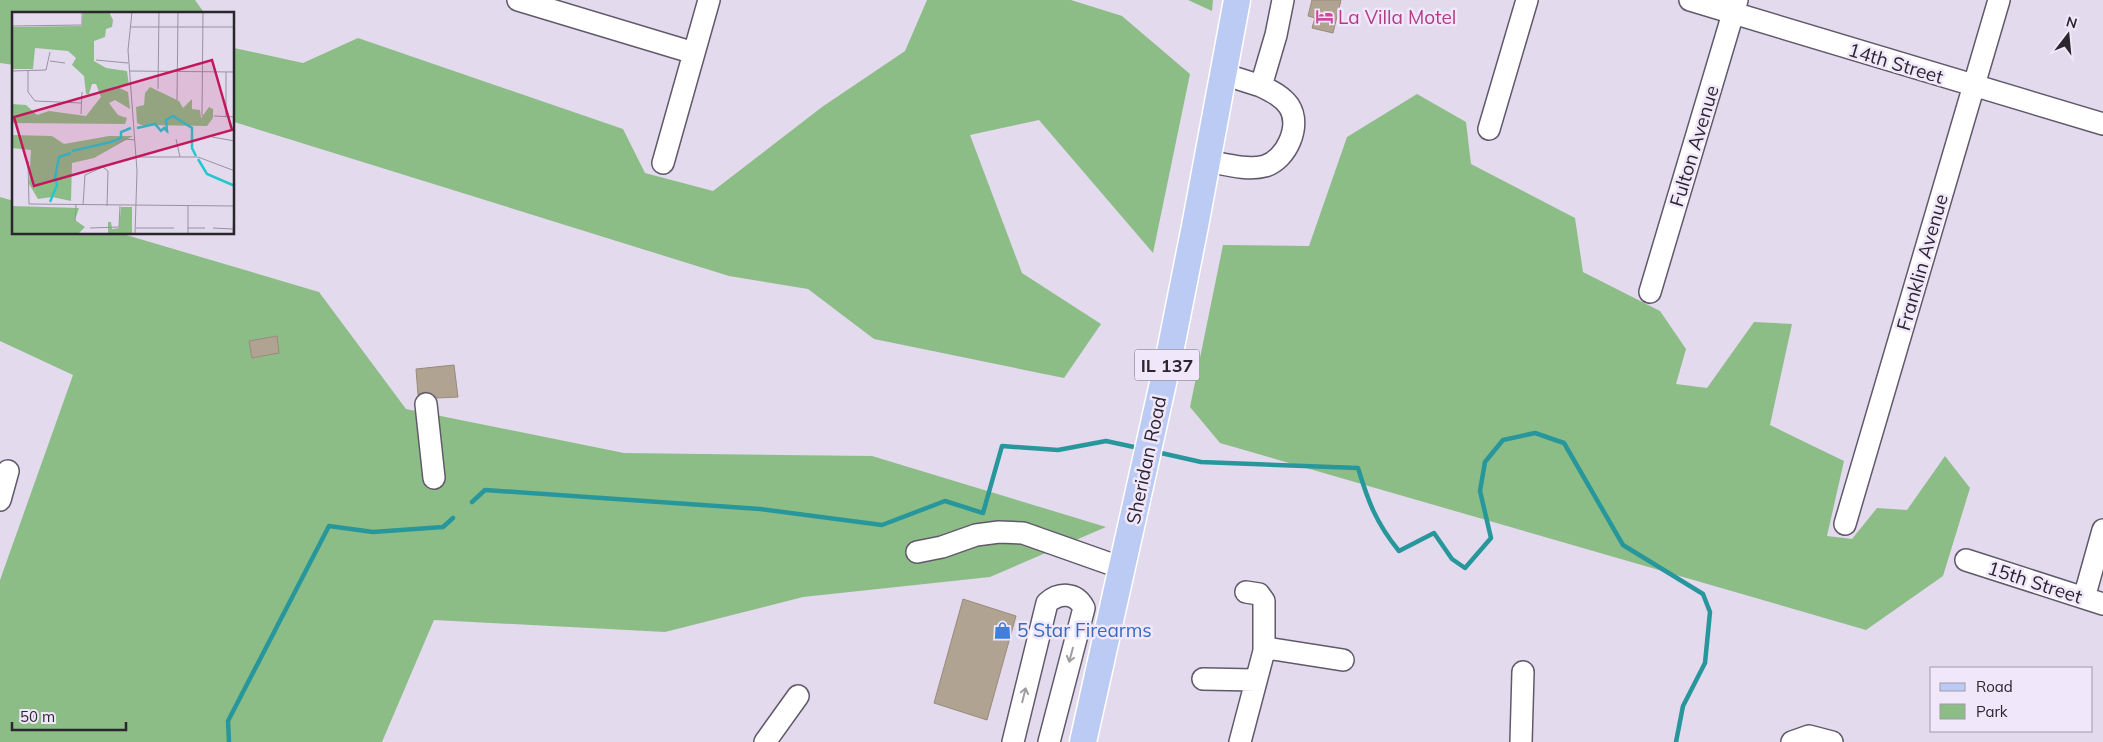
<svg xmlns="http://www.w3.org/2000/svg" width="2103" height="742" font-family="Mulish,sans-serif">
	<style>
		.green { fill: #8dbd87 }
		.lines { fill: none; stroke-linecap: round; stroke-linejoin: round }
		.stream { stroke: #27979c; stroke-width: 4.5 }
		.building { fill: #b1a392; stroke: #998b7b }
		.minor-casing { stroke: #61596a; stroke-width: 24 }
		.major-casing { stroke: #fff; stroke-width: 29 }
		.minor { stroke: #fff; stroke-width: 21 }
		.major { stroke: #bbcbf3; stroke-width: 26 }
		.oneway { stroke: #9f9da0 }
		.labels { text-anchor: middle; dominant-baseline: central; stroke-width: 5; stroke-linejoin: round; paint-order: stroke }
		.shield { fill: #f1e7fb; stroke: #65606b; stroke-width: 1 }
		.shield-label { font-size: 18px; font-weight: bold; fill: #29262d }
		.hotel-label { font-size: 19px; fill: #b23c85; stroke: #f1e7fb; text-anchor: start }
		.street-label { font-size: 19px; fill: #29262d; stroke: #f1e7fb }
		.shop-label { font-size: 19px; fill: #366cbe; stroke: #f1e7fb; text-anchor: start }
		.inset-river { fill: none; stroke: #26c7cc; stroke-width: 2.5 }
		.inset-road { fill: none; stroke: #9992a1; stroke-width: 1 }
		.view { fill: #c2185b; fill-opacity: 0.15; stroke: #c2185b; stroke-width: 2.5 }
		.inset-edge { fill: none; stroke: #29262d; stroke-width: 2.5 }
	</style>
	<rect width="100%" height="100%" fill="#e3daee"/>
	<path class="green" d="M0,0h195l10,14h-191v51l-14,-2z
		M927,0h144l51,16 68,58 -37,179 -114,-133 -69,15 52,138 79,51 -37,54 -190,-39 -66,-50 -79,-13 -495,-154v-74l69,15 55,-25 265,91 22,44 68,18 109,-84 83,-56z
		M1188,0h25l-1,11z
		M1417,94l49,28 5,42 104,54 8,54 77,39 26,38 -10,35 31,4 47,-66 38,2 -22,101 74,36 -17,75 25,3 25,-31 30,2 38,-54 25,32 -27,88 -77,54 -646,-187 -30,-36 33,-162 86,1 38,-109z
		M0,197l14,4v33h109l196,58 87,117 218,44 248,3 234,71 -116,50 -187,20 -138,35 -231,-12 -52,122h-382v-162l73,-205 -73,-34z"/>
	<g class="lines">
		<path class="stream" d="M1161,453l40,9 157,6c10,33 18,55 41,83l35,-18 18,26 13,9 26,-30 -11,-47 5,-29 18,-22 32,-7 29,10 59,102 80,49 7,18 -5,51 -22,43 -7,36
			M472,502l13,-12 275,19 122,16 63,-24 38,12 19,-67 56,4 48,-9 28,6
			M229,742l-1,-21 101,-195 44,6 70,-5 10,-9"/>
	</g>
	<path class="building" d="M1312,0h29l-8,33 -21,-5 3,-10 -7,-2z
		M277,336l2,17 -27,5 -3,-17z
		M454,365l4,32 -21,1 -6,-5 -6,-1 -7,3 -2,-26z
		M963,599l53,17 -29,104 -53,-17z"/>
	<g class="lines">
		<defs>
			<path id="minor" d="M518,0l176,53
				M1690,0l413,124
				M1223,74l38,12 15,-51 7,-35
				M1489,129l38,-129
				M1207,161c17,3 41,10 58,5 21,-6 37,-40 24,-60 -7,-10 -18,-15 -28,-20
				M663,163l46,-163
				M1650,292l87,-292
				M426,404l8,74
				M0,500l8,-29
				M1845,524l154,-524
				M917,552l25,-5 34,-12 23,-3 24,1 99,35
				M1966,560l137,44
				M1246,592l13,2 5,7v50
				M2084,598l19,-68
				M1203,679l52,1
				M765,742l33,-46
				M1013,742l34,-139c12,-11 29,-11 37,5l-35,134
				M1240,742l24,-91 9,-2 70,11
				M1521,742l2,-70
				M1792,742l17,-6 23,6"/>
			<path id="major" d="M1083,742l88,-395 24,-121 42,-226"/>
		</defs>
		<use href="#minor" class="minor-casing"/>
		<use href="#major" class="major-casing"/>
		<use href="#minor" class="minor"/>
		<use href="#major" class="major"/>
	</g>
	<defs><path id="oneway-shaft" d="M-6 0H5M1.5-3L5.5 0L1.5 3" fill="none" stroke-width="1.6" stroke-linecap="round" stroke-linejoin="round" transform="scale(1.25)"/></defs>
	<g class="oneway">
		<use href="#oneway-shaft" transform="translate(1071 655) rotate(105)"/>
		<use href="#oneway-shaft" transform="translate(1024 695) rotate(-76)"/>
	</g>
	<defs>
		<symbol id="hotel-bare" viewBox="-9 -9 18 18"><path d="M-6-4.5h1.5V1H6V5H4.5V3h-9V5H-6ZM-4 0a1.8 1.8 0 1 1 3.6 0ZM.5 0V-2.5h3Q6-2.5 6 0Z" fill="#d1479c" stroke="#f1e7fb" stroke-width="2.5" paint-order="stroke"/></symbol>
		<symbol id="shop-bare" viewBox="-9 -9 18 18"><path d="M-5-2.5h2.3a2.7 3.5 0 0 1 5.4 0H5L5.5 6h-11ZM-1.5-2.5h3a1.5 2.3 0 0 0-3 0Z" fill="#3f7fe0" stroke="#f1e7fb" stroke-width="2.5" paint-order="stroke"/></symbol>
	</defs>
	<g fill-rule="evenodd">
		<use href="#hotel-bare" x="1312" y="4" width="25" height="25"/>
		<use href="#shop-bare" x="990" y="618" width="25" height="25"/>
	</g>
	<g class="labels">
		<rect class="shield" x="1134.5" y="349.5" width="65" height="31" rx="4"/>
		<g class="shield-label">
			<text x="1167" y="365">IL 137</text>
		</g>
		<g class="hotel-label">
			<text x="1338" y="17">La Villa Motel</text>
		</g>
		<g class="street-label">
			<text transform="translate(1896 63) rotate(17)">14th Street</text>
			<text transform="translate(1694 146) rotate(-73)">Fulton Avenue</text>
			<text transform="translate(1922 262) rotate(-74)">Franklin Avenue</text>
			<text transform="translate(1146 460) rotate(-78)">Sheridan Road</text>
			<text transform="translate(2035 582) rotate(18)">15th Street</text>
		</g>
		<g class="shop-label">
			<text x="1017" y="630">5 Star Firearms</text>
		</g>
	</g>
	<g transform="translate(12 12)">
		<rect width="222" height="222" fill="#e3daee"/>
		<path d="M71,0h26l4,8 -1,7 -6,2 -1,8 -11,4v20l12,7 21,3 2,14 -14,1 13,6 2,17 -15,-9 -6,3 9,12 9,3 -2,6 -113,-1v-19l14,1 11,10 12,-4 37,5 15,-19 -5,-13h-4l-3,10h-3l-2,-18 -12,-11 4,-7 -8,-7 -33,-3 -2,21h-21v-42l70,-1zM138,75l29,14 4,7 9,-9v10l8,1 1,8 8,-11 4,2v9l-6,8 -66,-1 -4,-2 -1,-16 8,-2 1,-12zM0,123l40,1 12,8 45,-8h24l-39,22 -22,5 -1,38 -19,-4 -14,2 -9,-15 2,-34 -19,-2zM0,194l67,2 -4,12 10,7 -7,7h-66zM109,195h11v27h-24v-12h3l1,7 7,-1z" fill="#8dbd87"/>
		<path class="inset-river" d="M125,116l18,-4 6,7 3,-3 3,3 -1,-11 7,-4 19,12v20l4,8M60,139l39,-9 10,-4v-6l10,-4M186,147l9,15 28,12M38,190l7,-17 -2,-7 4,-21 12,-4"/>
		<path class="inset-road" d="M120,0l-4,38 9,121 -2,63M0,14l70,-1v-13M118,15h105M84,48l32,3M38,49l15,2M0,59l34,-1 4,-18M16,59v21l7,9 46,2M118,59l105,1M146,77l1,-77M165,88l1,-88M69,102l1,-22M190,104l1,-104M202,104l21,1M214,105v-45M200,125l23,4M164,127l4,18M104,132l9,-5 10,1M124,145h62l37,14M16,149l1,43 206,2M71,193l2,-30 18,-8 5,4 -1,35M63,209l1,-16M78,216l29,-1 1,-21M124,216h38M176,216h17M201,216l20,1M176,222v-28M221,222l1,-28"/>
		<path class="view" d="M200,48l20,70 -198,56 -20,-69z"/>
		<rect width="222" height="222" class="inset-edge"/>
	</g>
	<rect x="1930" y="667" width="162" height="65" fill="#f1e7fb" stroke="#a19aa9"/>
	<rect x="1940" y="683" width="25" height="8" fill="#bbcbf3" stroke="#a19aa9"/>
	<text x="1976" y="692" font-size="15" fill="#29262d">Road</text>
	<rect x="1940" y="704" width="25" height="15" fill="#8dbd87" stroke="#a19aa9"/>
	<text x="1976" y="717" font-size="15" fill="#29262d">Park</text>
	<g transform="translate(2068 35) rotate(16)" stroke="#f1e7fb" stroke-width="4" paint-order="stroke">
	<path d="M0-4L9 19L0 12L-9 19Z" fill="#29262d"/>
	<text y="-8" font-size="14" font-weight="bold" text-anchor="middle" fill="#29262d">N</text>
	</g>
	<path d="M12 722v8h114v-8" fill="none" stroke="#29262d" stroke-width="2.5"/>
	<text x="20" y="722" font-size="15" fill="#29262d" stroke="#f1e7fb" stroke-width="4" paint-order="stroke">50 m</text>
</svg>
